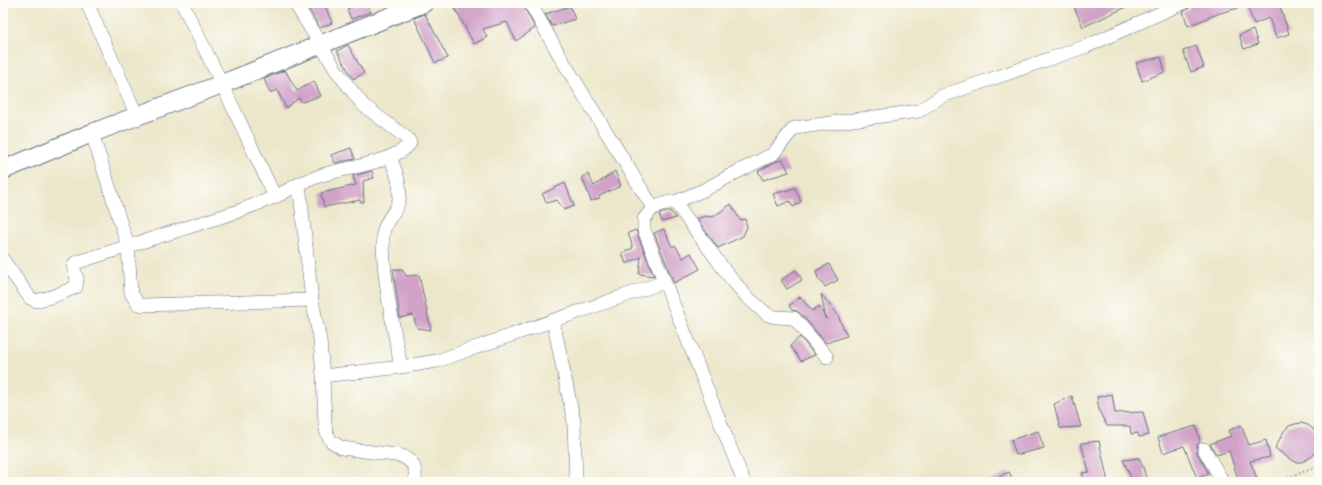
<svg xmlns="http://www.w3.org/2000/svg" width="1322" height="485" font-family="Caveat,sans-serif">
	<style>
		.building { fill: #d1a1c8 }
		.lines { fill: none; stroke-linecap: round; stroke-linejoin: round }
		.street-casing { stroke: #646f84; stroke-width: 14 }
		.secondary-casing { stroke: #646f84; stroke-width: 20 }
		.path { stroke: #646f84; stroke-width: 2; stroke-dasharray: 1 3; stroke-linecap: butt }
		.street { stroke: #fff; stroke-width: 13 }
		.secondary { stroke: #fff; stroke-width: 18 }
	</style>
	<rect width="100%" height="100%" fill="#fdfcf7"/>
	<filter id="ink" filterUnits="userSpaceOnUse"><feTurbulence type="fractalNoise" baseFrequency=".025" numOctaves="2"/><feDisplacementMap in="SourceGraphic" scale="8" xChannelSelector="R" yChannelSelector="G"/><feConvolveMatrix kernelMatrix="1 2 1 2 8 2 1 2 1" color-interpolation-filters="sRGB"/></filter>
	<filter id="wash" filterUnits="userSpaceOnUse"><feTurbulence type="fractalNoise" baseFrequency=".012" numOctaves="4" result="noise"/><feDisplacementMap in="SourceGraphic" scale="16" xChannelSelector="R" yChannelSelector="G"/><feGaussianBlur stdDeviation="0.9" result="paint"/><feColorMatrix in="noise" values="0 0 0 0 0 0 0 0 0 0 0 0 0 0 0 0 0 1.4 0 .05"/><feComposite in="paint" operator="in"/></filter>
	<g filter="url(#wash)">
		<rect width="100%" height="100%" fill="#ece7ca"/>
		<g id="blocks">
			<path class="building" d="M305,3h19l8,20 -12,5z
				M364,3h2l5,9 -20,7 -4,-10z
				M452,3h70l13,25 -19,13 -9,-19 -24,7 4,8 -13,7z
				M1082,3h53l-52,24 -9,-20z
				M1191,3h55v3l-26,7 -32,13 -5,-14 6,-4z
				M1246,3h33l10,31 -13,4 -7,-20 -15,6z
				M570,6l5,13 -23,7 -7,-12z
				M425,14l23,44 -13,5 -21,-45z
				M1253,30l5,14 -14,5 -5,-14z
				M348,45l16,28 -11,6 -16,-28z
				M1196,46l8,21 -13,5 -8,-21z
				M1161,57l4,15 -23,9 -6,-18z
				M285,70l12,21 17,-10 7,15 -19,6 -3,-4 -13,10 -9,-18 -7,3 -6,-14z
				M351,148l4,11 -20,4 -4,-8z
				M783,160l6,12 -26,8 -5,-9 19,-10z
				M372,171l2,7 -11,3 1,21h-4v-2l-36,7 -3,-14 35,-8 -3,-9z
				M615,171l6,15 -22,10 1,2 -9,3 -9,-24 6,-3 6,12z
				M565,183l9,23 -10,4 -7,-10 -10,3 -5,-9z
				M795,188l6,14 -8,5 -3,-6 -12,5 -5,-12z
				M731,204l9,16 5,-1 2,8 -4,9 -25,12 -21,-29 8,-3 8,1z
				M670,211l6,7 -14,4 -3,-8z
				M664,229l8,18 3,-2 8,13 8,-5 9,16 -26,14 -20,-50z
				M636,230l1,3 17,43 -15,-2 2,-17 -15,7 -4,-11 11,-5 -5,-15z
				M829,264l9,16 -13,7 -7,-9 -2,-7z
				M393,269h9l4,7 13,-1 12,55 -14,-2 -4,-13 -13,3z
				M796,270l6,10 -15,9 -6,-9z
				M821,294l16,20 10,22 -21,7 -26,-30 -3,-2 -5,-1 -3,-4 11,-9 12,14 7,-5 7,13z
				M800,337l15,18 -14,6 -11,-15z
				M1112,394l3,19 28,-1 6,23 -10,2 -1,-4 -7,1 -1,-8h-23l-8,-15 -2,-14z
				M1072,396l9,31 -21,1 -6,-24z
				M1301,423l7,2 5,4 6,10 -1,6 -5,11 -11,6h-6l-5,-2 -16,-12 9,-17 5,-5 6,-2z
				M1241,425l8,20 17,-5 4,17 -20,4 7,18 -9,3h-9l-10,-31 -12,4 -7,-11 21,-8 -3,-5z
				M1196,426l4,16 -3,3v8l12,21 -12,4 -13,-32 -21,7 -5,-16z
				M1038,431l6,17 -28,7 -5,-15z
				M1099,441l9,41h-23l-3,-9 7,-1 -8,-29z
				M1139,458l4,9 4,15h-14l-10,-22z
				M1009,472l5,10h-26z"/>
		</g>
	</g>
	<g filter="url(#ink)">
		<use href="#blocks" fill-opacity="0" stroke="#646f84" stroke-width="1"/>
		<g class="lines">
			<defs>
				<path id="street" d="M87,3l50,113
					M182,3l40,81 53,113
					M295,3l41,67 27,35 45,34 2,4c-13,19 -66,25 -88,32 -8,3 -16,6 -23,9
					M530,3l31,55 92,150 17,-6h5l29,-12 33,-18 36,-18 21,-26 125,-17 23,-15 145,-50 96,-43
					M92,133l36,113 3,47 7,11 5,1 169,-5
					M390,157c7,17 15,36 5,53 -6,9 -12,16 -12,27 0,44 10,88 18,130
					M675,202l53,73 19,22 21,18 8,2 18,1 33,39
					M653,208l-9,11v11l100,252
					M3,260l27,38 6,3 18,-5 22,-9 1,-8 -4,-13 2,-3 161,-51 39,-15 24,-13 13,116 8,40 3,36 2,48 2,10 4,7 11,7 60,8c13,7 14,12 13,26
					M553,320l21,102 2,60
					M323,376l78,-9 36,-6 227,-79
					M1204,449l19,33"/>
				<path id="secondary" d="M3,170l89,-37 130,-49 202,-81"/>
			</defs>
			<use href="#street" class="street-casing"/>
			<use href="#secondary" class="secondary-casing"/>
			<path class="path" d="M1277,482l42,-16"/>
			<use href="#street" class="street"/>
			<use href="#secondary" class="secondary"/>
		</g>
	</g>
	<rect width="1322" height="485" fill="none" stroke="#fdfcf7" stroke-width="16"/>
</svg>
